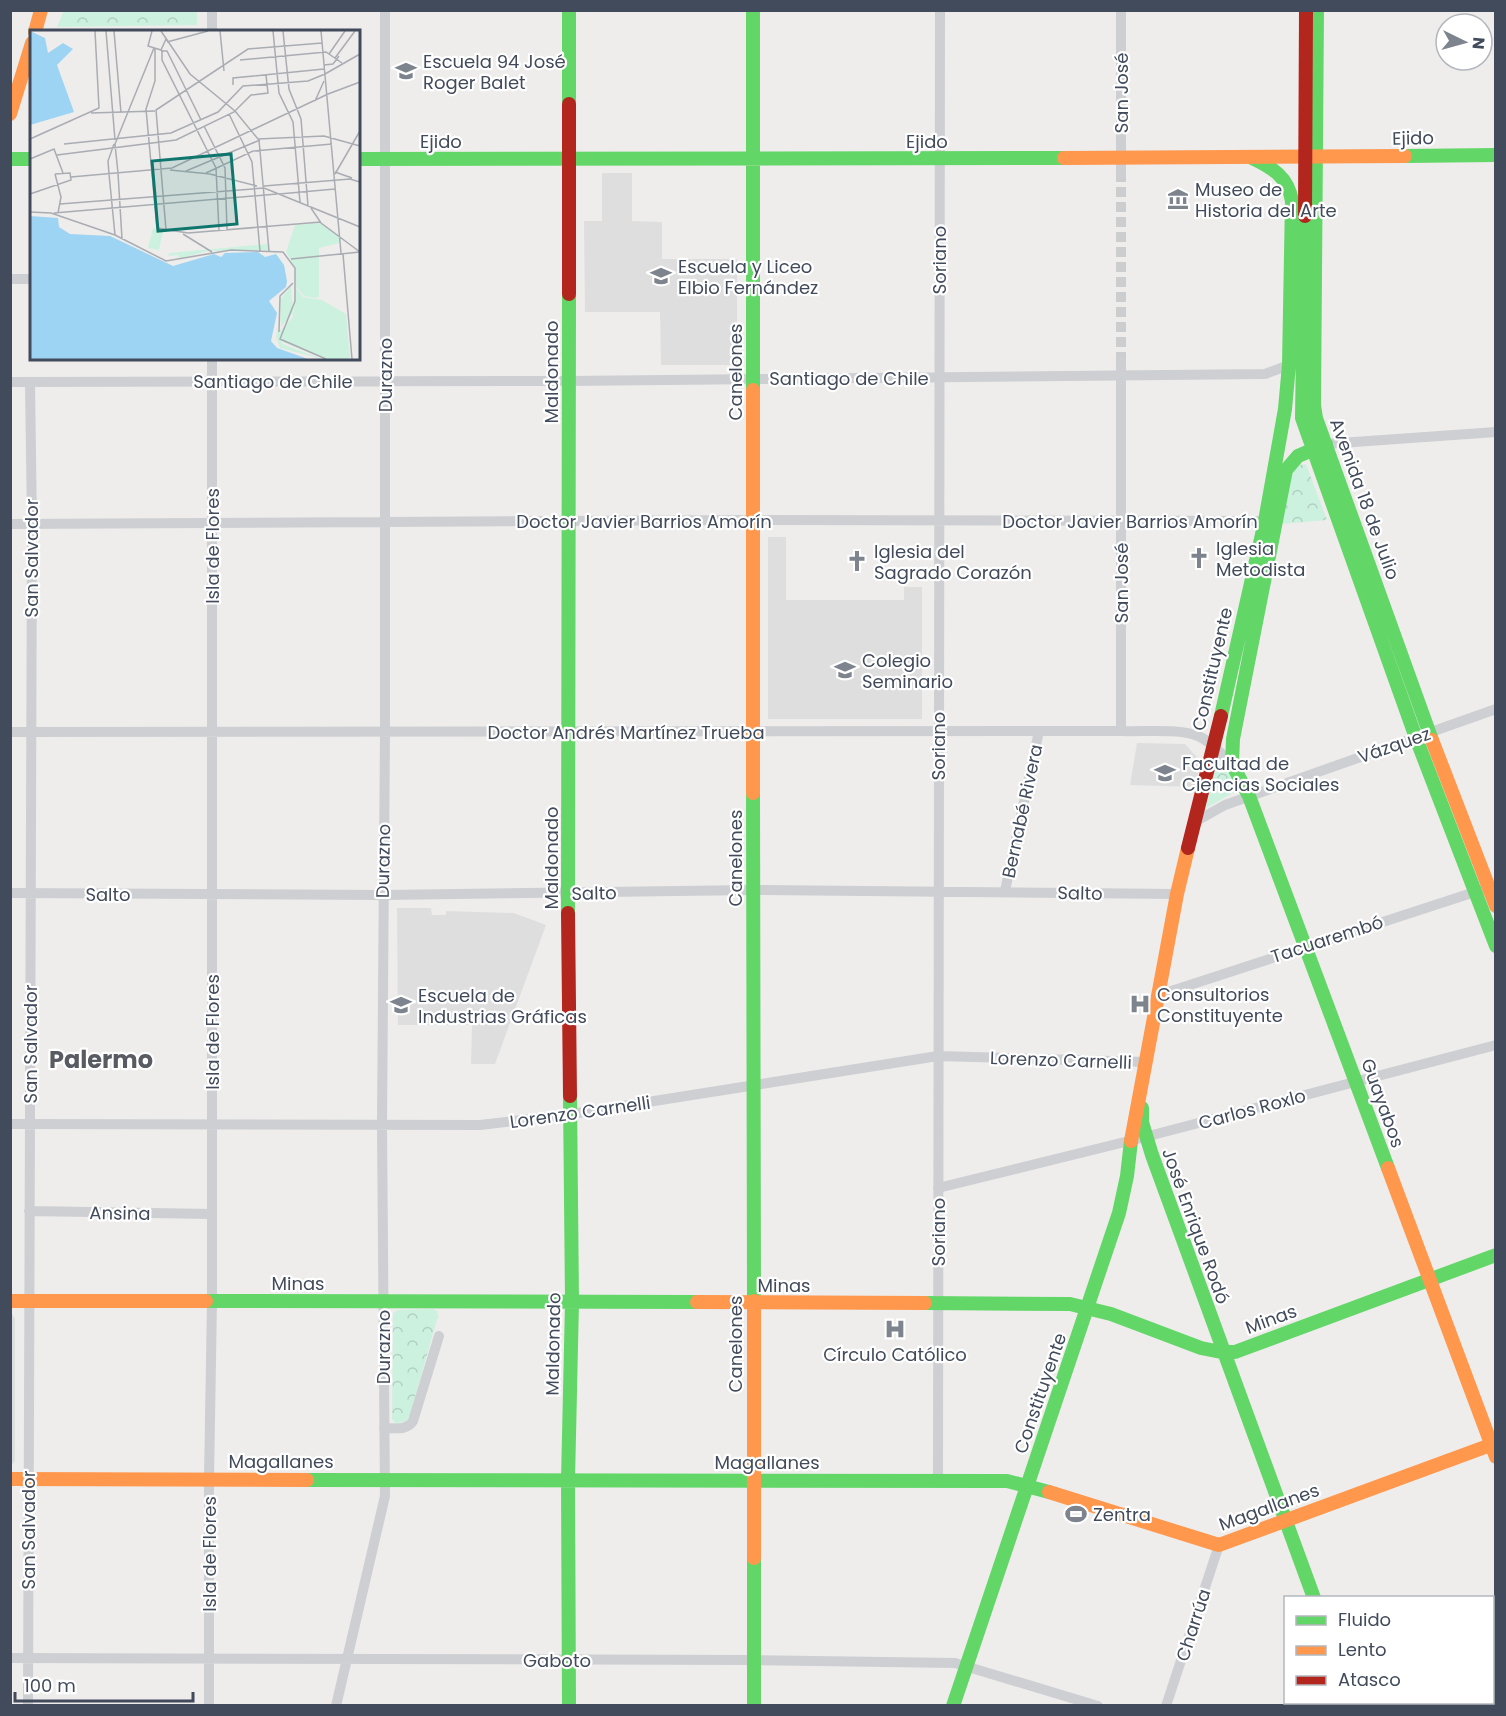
<svg xmlns="http://www.w3.org/2000/svg" width="1506" height="1716" font-family="Poppins,sans-serif">
	<style>
		.education { fill: #dfdedf }
		.park { fill: url(#park-crowns) }
		.lines { fill: none; stroke-linecap: round; stroke-linejoin: round }
		.street-tunnel { stroke: #cccdcf; stroke-width: 10; stroke-dasharray: 10 5; stroke-linecap: butt }
		.street { stroke: #cdcfd2; stroke-width: 10 }
		.fast { stroke: #63d668; stroke-width: 14 }
		.slow { stroke: #ff974d; stroke-width: 14 }
		.jam { stroke: #b3261e; stroke-width: 14 }
		.labels { text-anchor: middle; dominant-baseline: central; stroke-width: 4.5; stroke-linejoin: round; paint-order: stroke }
		.poi-label { font-size: 18px; fill: #424b5b; stroke: #fff; text-anchor: start }
		.street-label { font-size: 18px; fill: #424b5b; stroke: #fff }
		.district-label { font-size: 24px; font-weight: bold; fill: #585b62; stroke: #fff }
		.inset-road { fill: none; stroke: #a9acb2; stroke-width: 1.5 }
		.view { fill: #0f766e; fill-opacity: 0.15; stroke: #0f766e; stroke-width: 3 }
		.inset-edge { fill: none; stroke: #424b5b; stroke-width: 3 }
	</style>
	<defs>
		<pattern id="park-crowns" width="20" height="18" patternUnits="userSpaceOnUse" patternTransform="scale(1.5)"><rect width="20" height="18" fill="#cdf1df"/><path d="M2 6a3 3 0 1 1 6 0M12 15a3 3 0 1 1 6 0" fill="none" stroke="#b1d0c2"/></pattern>
	</defs>
	<rect width="100%" height="100%" fill="#eeedec"/>
	<path class="education" d="M602,173h30v48l30,1v37h75v106h-76l-1,-53h-75l-1,-91h18z
		M768,537h18v63h118v-13h18v132h-154z
		M1137,743l48,1 16,18 -6,25 -65,-2z
		M397,908h34l1,7h14v-4l68,2 32,12 -51,139h-24l1,-39h-74z
		M11,1313l4,5v143l-4,5z"/>
	<path class="park" d="M64,10l133,1v14l-140,2z
		M1306,464l21,56 -45,4 9,-49 8,-10z
		M1217,760l13,14 8,16 -32,18z
		M433,1309l4,2 1,5 -28,99 -4,6 -10,3 -4,-5 1,-105 4,-4z"/>
	<g class="lines">
		<path class="street-tunnel" d="M1121,362v-187"/>
		<path class="street" d="M212,10v22
			M1121,175v-165
			M10,279h22
			M1121,362v369
			M10,382l559,-1 696,-7 24,-9
			M1326,444l170,-12
			M10,524l743,-4 518,1
			M10,732l1111,-1c22,1 57,-3 77,5 13,5 24,19 34,28
			M1193,823l32,-18 271,-96
			M1005,891l34,-160
			M10,893l373,2 370,-5 424,4
			M1159,995l322,-105
			M10,1124l470,1 92,-11 366,-58 208,6
			M938,1188l207,-51 351,-92
			M29,1211l183,3
			M384,1428c11,0 23,3 29,-7l26,-85
			M938,1482l2,-1472
			M1492,1642l4,-1
			M10,1658l743,2 202,3 143,43
			M28,1706l4,-1182 -2,-141
			M209,1706v-227l3,-178v-943
			M336,1706l49,-210 -3,-371 3,-393v-722
			M1166,1706l53,-161
			M1290,1706l21,-4"/>
		<path class="fast" d="M753,10v380
			M1317,10l-3,395 2,13 116,322
			M569,104v-94
			M1405,156l91,-1
			M10,159h22
			M358,159l706,-1
			M1305,216l-3,202 114,320 80,208
			M1326,444l-28,12 -12,14 -53,269 -1,25 17,32 139,372
			M1221,716l44,-195 20,-112 4,-44 3,-164c-4,-24 -19,-33 -40,-43
			M753,793l1,508
			M568,913l1,-619
			M1142,1108v14l10,33 162,443
			M206,1301l491,1
			M925,1303l145,1 41,10 90,34 20,4h14l261,-97
			M307,1480l700,1 42,11
			M754,1558v148
			M1353,1702l2,4
			M569,1706l-1,-226 4,-178 -2,-206
			M953,1706l166,-493 8,-37 4,-35"/>
		<path class="slow" d="M35,32l6,-22
			M10,114l22,-71
			M1064,158l341,-2
			M753,390v403
			M1432,740l64,166
			M1131,1141l46,-247 11,-46
			M1388,1168l108,289
			M10,1301h196
			M754,1301v257
			M697,1302l228,1
			M10,1479l297,1
			M1049,1492l170,53 277,-102"/>
		<path class="jam" d="M1305,216l1,-206
			M569,294v-190
			M1188,848l33,-132
			M568,913l2,183"/>
	</g>
	<defs>
		<symbol id="school-bare" viewBox="-9 -9 18 18"><path d="M0-5L7-2L0 1L-7-2ZM-4 1L0 2.5L4 1V4Q0 6-4 4Z" fill="#7e848e" stroke="#fff" stroke-width="2.5" paint-order="stroke"/></symbol>
		<symbol id="museum-bare" viewBox="-9 -9 18 18"><path d="M0-6L6-3V-2H-6V-3ZM-5-1h2V3h-2ZM-1-1h2V3h-2ZM3-1h2V3H3ZM-6 4H6V6H-6Z" fill="#7e848e" stroke="#fff" stroke-width="2.5" paint-order="stroke"/></symbol>
		<symbol id="church-bare" viewBox="-9 -9 18 18"><path d="M-1.2-6h2.4v3.5h3.3v2.4h-3.3V6h-2.4V-.1h-3.3v-2.4h3.3Z" fill="#7e848e" stroke="#fff" stroke-width="2.5" paint-order="stroke"/></symbol>
		<symbol id="university-bare" viewBox="-9 -9 18 18"><path d="M0-5L7-2L0 1L-7-2ZM-4 1L0 2.5L4 1V4Q0 6-4 4Z" fill="#7e848e" stroke="#fff" stroke-width="2.5" paint-order="stroke"/></symbol>
		<symbol id="hospital-bare" viewBox="-9 -9 18 18"><path d="M-5-5h3v3.5h4V-5h3V5h-3V1.5h-4V5h-3Z" fill="#7e848e" stroke="#fff" stroke-width="2.5" paint-order="stroke"/></symbol>
		<symbol id="stadium-bare" viewBox="-9 -9 18 18"><path d="M0-5a6.5 5 0 1 0 0 10a6.5 5 0 1 0 0-10ZM-3.5-1.8h7v3.6h-7Z" fill="#7e848e" stroke="#fff" stroke-width="2.5" paint-order="stroke"/></symbol>
	</defs>
	<g fill-rule="evenodd">
		<use href="#school-bare" x="391" y="56" width="30" height="30"/>
		<use href="#museum-bare" x="1163" y="184" width="30" height="30"/>
		<use href="#school-bare" x="646" y="261" width="30" height="30"/>
		<use href="#church-bare" x="1184" y="543" width="30" height="30"/>
		<use href="#church-bare" x="842" y="546" width="30" height="30"/>
		<use href="#school-bare" x="830" y="655" width="30" height="30"/>
		<use href="#university-bare" x="1150" y="758" width="30" height="30"/>
		<use href="#hospital-bare" x="1125" y="989" width="30" height="30"/>
		<use href="#school-bare" x="386" y="990" width="30" height="30"/>
		<use href="#hospital-bare" x="880" y="1314" width="30" height="30"/>
		<use href="#stadium-bare" x="1061" y="1499" width="30" height="30"/>
	</g>
	<g class="labels">
		<g class="poi-label">
			<text x="423" y="61">Escuela 94 José<tspan x="423" dy="21">Roger Balet</tspan></text>
			<text x="1195" y="189">Museo de<tspan x="1195" dy="21">Historia del Arte</tspan></text>
			<text x="678" y="266">Escuela y Liceo<tspan x="678" dy="21">Elbio Fernández</tspan></text>
			<text x="1216" y="548">Iglesia<tspan x="1216" dy="21">Metodista</tspan></text>
			<text x="874" y="551">Iglesia del<tspan x="874" dy="21">Sagrado Corazón</tspan></text>
			<text x="862" y="660">Colegio<tspan x="862" dy="21">Seminario</tspan></text>
			<text x="1182" y="763">Facultad de<tspan x="1182" dy="21">Ciencias Sociales</tspan></text>
			<text x="1157" y="994">Consultorios<tspan x="1157" dy="21">Constituyente</tspan></text>
			<text x="418" y="995">Escuela de<tspan x="418" dy="21">Industrias Gráficas</tspan></text>
			<text x="895" y="1354" text-anchor="middle">Círculo Católico</text>
			<text x="1093" y="1514">Zentra</text>
		</g>
		<g class="street-label">
			<text transform="translate(1121 93) rotate(-90)">San José</text>
			<text transform="translate(1413 138) rotate(-1)">Ejido</text>
			<text x="441" y="141">Ejido</text>
			<text x="927" y="141">Ejido</text>
			<text transform="translate(939 260) rotate(-90)">Soriano</text>
			<text transform="translate(551 372) rotate(-90)">Maldonado</text>
			<text transform="translate(735 372) rotate(-90)">Canelones</text>
			<text transform="translate(385 375) rotate(-90)">Durazno</text>
			<text x="849" y="378">Santiago de Chile</text>
			<text x="273" y="381">Santiago de Chile</text>
			<text transform="translate(1365 499) rotate(70)">Avenida 18 de Julio</text>
			<text x="644" y="521">Doctor Javier Barrios Amorín</text>
			<text x="1130" y="521">Doctor Javier Barrios Amorín</text>
			<text transform="translate(212 546) rotate(-90)">Isla de Flores</text>
			<text transform="translate(31 558) rotate(-90)">San Salvador</text>
			<text transform="translate(1121 583) rotate(-90)">San José</text>
			<text transform="translate(1212 669) rotate(-77)">Constituyente</text>
			<text x="626" y="732">Doctor Andrés Martínez Trueba</text>
			<text transform="translate(1394 745) rotate(-19)">Vázquez</text>
			<text transform="translate(938 746) rotate(-90)">Soriano</text>
			<text transform="translate(1022 811) rotate(-78)">Bernabé Rivera</text>
			<text transform="translate(551 858) rotate(-90)">Maldonado</text>
			<text transform="translate(735 858) rotate(-90)">Canelones</text>
			<text transform="translate(383 861) rotate(-89)">Durazno</text>
			<text transform="translate(594 893) rotate(-1)">Salto</text>
			<text transform="translate(1080 893) rotate(1)">Salto</text>
			<text x="108" y="894">Salto</text>
			<text transform="translate(1327 939) rotate(-18)">Tacuarembó</text>
			<text transform="translate(212 1032) rotate(-90)">Isla de Flores</text>
			<text transform="translate(30 1044) rotate(-90)">San Salvador</text>
			<text transform="translate(1061 1060) rotate(2)">Lorenzo Carnelli</text>
			<text transform="translate(1383 1103) rotate(70)">Guayabos</text>
			<text transform="translate(1252 1109) rotate(-15)">Carlos Roxlo</text>
			<text transform="translate(580 1112) rotate(-8)">Lorenzo Carnelli</text>
			<text transform="translate(120 1213) rotate(1)">Ansina</text>
			<text transform="translate(1196 1226) rotate(70)">José Enrique Rodó</text>
			<text transform="translate(938 1232) rotate(-90)">Soriano</text>
			<text x="298" y="1283">Minas</text>
			<text x="784" y="1285">Minas</text>
			<text transform="translate(1271 1319) rotate(-20)">Minas</text>
			<text transform="translate(553 1344) rotate(-89)">Maldonado</text>
			<text transform="translate(735 1344) rotate(-90)">Canelones</text>
			<text transform="translate(383 1347) rotate(-90)">Durazno</text>
			<text transform="translate(1040 1393) rotate(-71)">Constituyente</text>
			<text x="281" y="1461">Magallanes</text>
			<text x="767" y="1462">Magallanes</text>
			<text transform="translate(1269 1507) rotate(-20)">Magallanes</text>
			<text transform="translate(28 1530) rotate(-90)">San Salvador</text>
			<text transform="translate(209 1554) rotate(-90)">Isla de Flores</text>
			<text transform="translate(1193 1625) rotate(-72)">Charrúa</text>
			<text x="557" y="1660">Gaboto</text>
		</g>
		<g class="district-label">
			<text x="101" y="1059">Palermo</text>
		</g>
	</g>
	<g transform="translate(30 30)">
		<rect width="330" height="330" fill="#eeedec"/>
		<path d="M265,257l8,10 19,3 24,14 4,45h-24l-44,-17 -3,-10 14,-15zM248,298l4,16 40,15 -42,-11 -4,-12 -2,10z" fill="#cdf1df"/>
		<path d="M123,198l10,3 -4,19 -11,-2z" fill="#cdf1df"/>
		<path d="M290,193l19,14v6l-20,5v49l-4,1 -11,-2 -8,-9 -1,-20 -9,-15 9,-27zM238,214v6l-61,1 -28,8 -1,-4 -10,1 1,-3zM261,256l2,27 -12,14 -1,-27z" fill="#cdf1df"/>
		<path d="M0,1l15,7 3,15 15,-10 10,6 -16,16 17,47 -44,13zM0,186l28,2 1,9 11,7 40,2 63,30 41,-12 7,3 4,-4 33,-1 7,5 11,-3 8,11 3,16 -1,6 -17,14 8,12 -6,28 6,7 31,11h-278z" fill="#9dd4f3"/>
		<path class="inset-road" d="M76,1l9,109M84,1l7,82M122,1l-4,15 13,4 5,-11M131,1l29,43 45,37 23,28 66,-3 36,10M190,1l4,40M243,1l6,62 14,29 7,80M253,1l6,58 12,30 7,87M291,1l20,222M137,12l41,-11M125,18v33l-9,28 11,119 31,5M132,20v10l54,108 3,63M131,21h6l34,69M299,24l16,-23M305,28l20,-27M210,30l86,-8 16,11M294,35l9,-1 6,-8M295,44l35,-20M203,55v-7l91,-9M298,64l32,-12M285,71l9,-20M61,83l64,-2M199,84l23,48 8,89M174,96l21,42 2,62M0,109l69,-31 -4,-77M229,110l10,111M34,114l107,-11 47,-21 25,-26 65,-5 17,-7M27,125l119,-15 58,-28 17,-17 17,-2 -2,-18M0,129l24,-10 9,24M140,140l40,4 47,12M156,141l74,-31M305,142l17,6M88,143l4,66M88,143l-3,-29 39,-96M176,143l47,-22 79,-7M25,144l6,23 -3,16M79,144l6,61M79,144l-1,-13 6,-17M305,144l25,-43M41,147l101,-9 156,-74M234,156l86,-7 10,3M234,158l96,39M0,164l41,-14 -1,-7 -15,1M249,164l56,-5M30,174l204,-16M281,178l10,15 39,29M0,182l21,1 64,22 51,26 65,-11 52,2 12,16v33l-15,38 46,20M24,183l223,-19M136,200l-10,-120 92,-61 74,-6M158,203l133,-11M153,204l29,18M313,224l9,105M261,229l69,-7M249,302l1,-36 13,-13"/>
		<path class="view" d="M201,124l6,70 -79,7 -6,-70z"/>
		<rect width="330" height="330" class="inset-edge"/>
	</g>
	<rect width="1506" height="1716" fill="none" stroke="#424b5b" stroke-width="24"/>
	<rect x="1284" y="1596" width="210" height="108" fill="#ffffff" stroke="#b3b7bd" stroke-width="1.5"/>
	<rect x="1296" y="1616" width="30" height="9" fill="#63d668" stroke="#b3b7bd" stroke-width="1.5"/>
	<text x="1338" y="1626" font-size="18" fill="#424b5b">Fluido</text>
	<rect x="1296" y="1646" width="30" height="9" fill="#ff974d" stroke="#b3b7bd" stroke-width="1.5"/>
	<text x="1338" y="1656" font-size="18" fill="#424b5b">Lento</text>
	<rect x="1296" y="1676" width="30" height="9" fill="#b3261e" stroke="#b3b7bd" stroke-width="1.5"/>
	<text x="1338" y="1686" font-size="18" fill="#424b5b">Atasco</text>
	<g transform="translate(1464 42) rotate(95)"><circle r="28" fill="#ffffff" stroke="#b3b7bd" stroke-width="1.5"/>
	<path d="M0-4.5L10 22L0 15L-10 22Z" fill="#7e848e"/>
	<text y="-9" font-size="16" font-weight="bold" text-anchor="middle" fill="#424b5b">N</text>
	</g>
	<path d="M15 1692v9h178v-9" fill="none" stroke="#424b5b" stroke-width="3"/>
	<text x="24" y="1692" font-size="18" fill="#424b5b" stroke="#ffffff" stroke-width="4.5" paint-order="stroke">100 m</text>
</svg>
